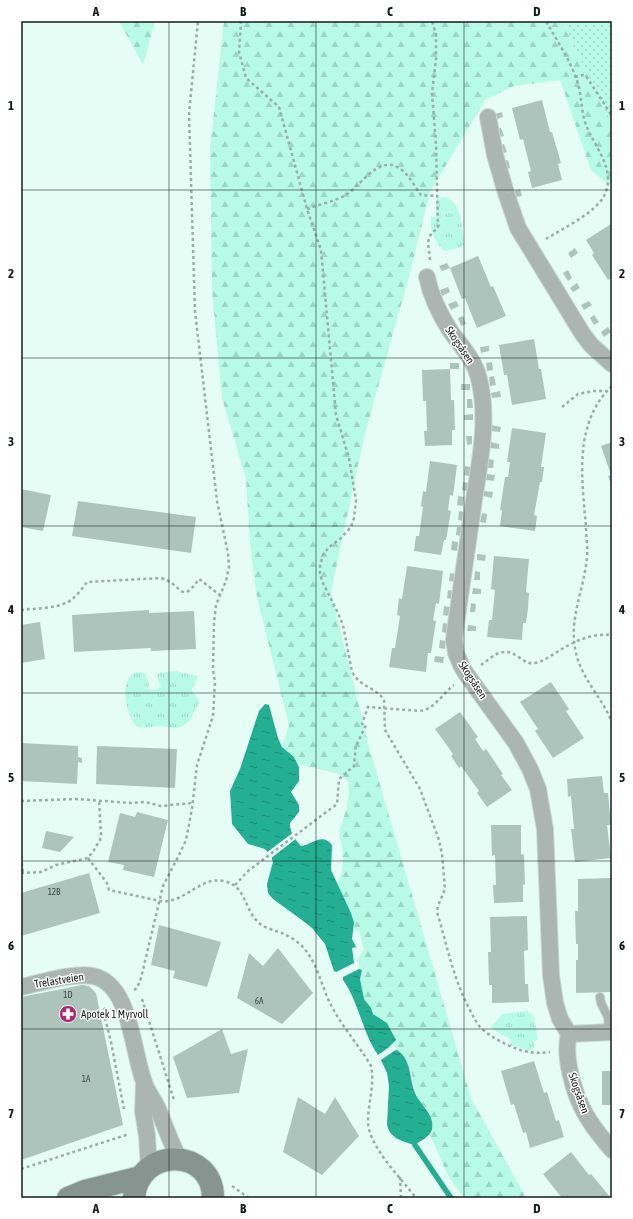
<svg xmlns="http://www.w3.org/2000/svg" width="633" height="1219" font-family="'Asap Condensed',sans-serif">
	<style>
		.grass { fill: url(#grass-dots) }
		.forest { fill: url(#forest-firs) }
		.park { fill: url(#park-tufts) }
		.water { fill: url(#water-ripples) }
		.pier { fill: #e6fdf6 }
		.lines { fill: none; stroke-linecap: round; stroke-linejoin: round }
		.stream { stroke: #22af92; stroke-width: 5.5 }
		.building { fill: #adc4bd }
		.service-casing { stroke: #c4d9d3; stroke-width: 10 }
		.minor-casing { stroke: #c4d9d3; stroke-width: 18 }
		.secondary-casing { stroke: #c4d9d3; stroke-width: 24 }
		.path { stroke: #9aaca6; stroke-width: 2.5; stroke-dasharray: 3 3; stroke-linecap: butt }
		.service { stroke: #abb5b2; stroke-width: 8 }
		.minor { stroke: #abb5b2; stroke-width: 16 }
		.secondary { stroke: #869590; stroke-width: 22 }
		.grid { fill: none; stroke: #131c19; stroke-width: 1; stroke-opacity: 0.55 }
		.labels { text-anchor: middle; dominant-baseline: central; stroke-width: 3; stroke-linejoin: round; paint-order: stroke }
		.number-label { font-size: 9px; fill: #3a4642 }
		.street-label { font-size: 11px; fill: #131c19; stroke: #fff }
		.poi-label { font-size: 11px; fill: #131c19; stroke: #fff; text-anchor: start }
		.neatline { fill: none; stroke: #131c19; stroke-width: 1.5 }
		.grid-label { font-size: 13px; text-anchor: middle; font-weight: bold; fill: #131c19 }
	</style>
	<defs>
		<pattern id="grass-dots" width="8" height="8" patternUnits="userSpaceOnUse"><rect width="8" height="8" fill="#b7fae6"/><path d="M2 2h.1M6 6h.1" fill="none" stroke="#9cd6c5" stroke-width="1.8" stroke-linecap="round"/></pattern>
		<pattern id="forest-firs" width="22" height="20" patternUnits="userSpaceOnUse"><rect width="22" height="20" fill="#b7fae6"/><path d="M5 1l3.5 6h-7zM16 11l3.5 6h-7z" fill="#9cd6c5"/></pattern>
		<pattern id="park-tufts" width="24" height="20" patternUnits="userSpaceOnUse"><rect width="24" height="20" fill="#b7fae6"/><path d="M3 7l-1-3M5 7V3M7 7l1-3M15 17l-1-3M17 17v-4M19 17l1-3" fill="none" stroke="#9cd6c5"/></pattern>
		<pattern id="water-ripples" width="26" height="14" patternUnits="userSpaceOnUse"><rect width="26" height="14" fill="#22af92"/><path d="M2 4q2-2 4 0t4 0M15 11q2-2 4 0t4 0" fill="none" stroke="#1c8e76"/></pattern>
	</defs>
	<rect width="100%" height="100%" fill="#e6fdf6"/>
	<path class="grass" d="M563,21h49v103l-40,-81z"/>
	<path class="forest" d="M119,21h36l-12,44z
		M224,21h339l9,22 40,81v63l-21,-17 -31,-90 -46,6 -29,14 -55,92 -21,85 -44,156 -34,159 37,151 103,355 55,100h-62l-16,-22 -18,-41 2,-4 -5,-22 -7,-7 -5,-10 -4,-22 -5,-10 -14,-16 2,-2 1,-5 -8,-14 -14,-9 -2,-6 -7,-9 -4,-20 2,-9 -5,-10 7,-10 -4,-16 -6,-8 -3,-13 -14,-28 5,-13 1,-19 -4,-22 7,-20 3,-16 -1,-14 -9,-7 -41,-10 -4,-7 -12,-10 7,-22 -32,-127 -7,-55 -4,-64 -24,-81 -10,-108 -2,-141z"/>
	<path class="park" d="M443,197c18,0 20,35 21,48l-6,3 -14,3c-9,-9 -15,-21 -13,-35l5,2 1,-19z
		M175,671l23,5 -6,14 8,12c-7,8 -7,16 -13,21 -8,8 -17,4 -26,3 -9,0 -16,4 -25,0 -12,-11 -19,-62 9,-53l4,10 -1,6 5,1 8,-3c-2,-5 -5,-9 -3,-14z
		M527,1011l7,6 4,23 -4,1v7l-4,3 -20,-6v-6l-18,-10 -1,-2 11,-13z"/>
	<path class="water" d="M265,704l4,1 9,33 4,9 12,10 5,10v14l-8,11 8,13v7l-9,11c-1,8 6,18 11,23 11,-1 21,-14 31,-1l-1,25 20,43 3,10 -2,16 4,8 -4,1 2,15 -18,9 -2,-1 -9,-27 -13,-16 -10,-8 -29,-21 -5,-6 -1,-9 6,-22 -2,-6 -6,-7 -17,-5 -16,-20 -2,-33 10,-22 19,-58z
		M359,969l3,1 -2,9 4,20 7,9 2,6 14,9 9,17 -8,8 -10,7c-16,-23 -19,-53 -35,-75v-3z
		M397,1050c15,10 12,28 18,43 5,12 20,21 17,36 -1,7 -11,12 -18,16 -12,-4 -25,-7 -27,-21l2,-38 -2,-13 -6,-13 13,-9z"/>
	<path class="pier" d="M294,832l3,6 -27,21 -4,-6z"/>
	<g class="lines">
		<path class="stream" d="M415,1145l36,53"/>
	</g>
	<path class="building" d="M542,100l8,32h2l9,31 -3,1 4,16 -30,8 -4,-16 3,-1 -8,-32 -3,1 -8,-32z
		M502,112l1,5 -8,3 -1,-6z
		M501,128l3,8 -6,1 -2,-8z
		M504,144l3,8 -6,2 -2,-9z
		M508,160l2,8 -5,2 -3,-9z
		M520,189l2,7 -6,1 -2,-6z
		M611,224l1,1v56l-1,-3 -3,2 -16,-25 2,-2 -8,-13z
		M575,248l3,5 -7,5 -3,-5z
		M478,256l13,31 2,-1 13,30 -29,12 -12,-30 -3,1 -12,-31z
		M447,263l3,5 -8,3 -3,-5z
		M568,270l4,8 -4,3 -5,-8z
		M577,283l3,5 -7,4 -3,-4z
		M448,287l2,5 -8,4 -2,-6z
		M456,301l3,5 -8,4 -3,-6z
		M589,301l3,4 -8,5 -3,-5z
		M594,315l5,7 -5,3 -4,-7z
		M463,316l3,8 -5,2 -3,-8z
		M608,327l3,5 -7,5 -3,-5z
		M534,339l5,30h2l5,30 -34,6 -5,-30h-3l-5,-30z
		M489,346v5l-8,2 -1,-6z
		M492,362l1,8 -6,1 -1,-8z
		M450,363h9v6h-9z
		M450,369l1,31h3l1,30h-3v15l-27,1 -1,-15h3l-1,-30h-3l-1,-31z
		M494,376l2,9 -6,1 -1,-9z
		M461,384h9v6h-9z
		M500,391l1,6 -9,1 -1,-5z
		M467,399h5l1,9h-6z
		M473,414v6h-9v-5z
		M492,425l9,2 -1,5 -9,-1z
		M512,428l34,5 -5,34h3l-2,15h-2l-6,33 3,1 -2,15 -35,-5 2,-16h-2l5,-33h3l2,-15h-3z
		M466,436h6v8l-5,1z
		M491,442l8,2v5l-9,-1z
		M612,442v45l-4,-11 3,-1 -10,-29z
		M489,459l5,1 -1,8h-6z
		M430,461l27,4 -4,31 -3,-1 -2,15 3,1 -5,29h-2l-3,15 -27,-4 2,-15h3l4,-29 -2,-1 2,-15 3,1z
		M465,466l6,1 -2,9 -5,-1z
		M486,474l9,1 -1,6 -8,-1z
		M463,482l5,1 -1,8 -5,-1z
		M21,489l30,6 -8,36 -22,-4z
		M484,491l9,1 -1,6 -9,-2z
		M458,496l6,1 -1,9 -6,-1z
		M78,501l118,16 -5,36 -119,-17z
		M459,511l5,1 -1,9 -5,-1z
		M482,513l5,1 -1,9 -6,-1z
		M457,527h5l-1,9 -5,-1z
		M452,541l6,1 -1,9 -6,-1z
		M477,554l9,1 -1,6 -8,-1z
		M494,556l35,3 -3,33 3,1 -1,15 -2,15h-3l-1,17 -35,-3 2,-17h3l3,-30 -4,-1z
		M407,566l36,5 -4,33 -3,-1 -3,17 3,1 -5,32h-3l-2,19 -37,-5 3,-19h3l5,-32 -3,-1 2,-17 3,1z
		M475,571l5,1v8h-6z
		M450,573l6,1 -1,8 -6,-1z
		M473,588l8,1v5h-9z
		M448,590l6,1 -1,8 -6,-1z
		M471,603l5,1 -1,8h-5z
		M444,606l6,1 -1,9 -6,-1z
		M149,610v3l45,-2 2,38 -45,2v-3l-77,4 -2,-37z
		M40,622l5,37 -24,4v-38z
		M443,623l6,1 -2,9 -5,-1z
		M468,625l8,1v5h-9z
		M440,640l6,1 -1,8 -6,-1z
		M435,656l9,1 -1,6 -9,-1z
		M551,682l18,27 -3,2 18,27 -31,20 -18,-27 3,-2 -18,-27z
		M460,712l18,25 -3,2 8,12 3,-2 17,25 -2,1 11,15 -25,17 -10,-14 2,-2 -18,-25 -2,2 -8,-12 2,-2 -18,-25z
		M21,743l57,3v11l4,1v5l-4,-1 -1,22 -56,-3z
		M97,746l80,3 -2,39 -79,-4z
		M602,776l2,17h4l3,32h-4l4,33 -36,4 -4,-33h3l-3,-33 -3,1 -1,-18z
		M137,812l31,8 -14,57 -31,-7 1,-5 -16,-3 12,-49 15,4z
		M491,825h30v29l3,1 1,29 -2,1v17l-29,1 -1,-18h3l-1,-30 -3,1z
		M46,831l28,6 -14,15 -18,-4z
		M89,873l11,40 -79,23v-43z
		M612,878v114l-36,1v-33h2v-16h-2l-1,-33h3v-32z
		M527,916l1,34 -4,1 1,33h3l1,18 -37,1v-18h-3l-1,-33h3l-1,-35z
		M159,925l62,17 -14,45 -34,-9 2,-7 -24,-6z
		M278,948l35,45 -31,31 -45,-26 12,-45 14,13z
		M82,985l7,1 7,7 27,132 -102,35v-163z
		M222,1029l9,25 17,-5 -9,44 -52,5 -14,-41z
		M534,1061l10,32 3,-1 9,29 3,-1 5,17 -34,11 -4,-16 -3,1 -9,-29 -3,1 -10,-34z
		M602,1071h10v34h-10z
		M298,1097l27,17 10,-17 24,39 -37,39 -39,-23z
		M571,1152l18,23 2,-1 20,24h-45l-1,-2 -3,2 -19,-24z"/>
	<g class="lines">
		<defs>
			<path id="service" d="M600,997l1,6 7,14 1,15"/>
			<path id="minor" d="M488,117l7,38 11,38 12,35 64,105 9,12 21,19
				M427,277c4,20 13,38 24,55 11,15 24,29 28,47 10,39 1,82 -5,121 -6,41 -12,82 -18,124l-2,16 2,13 6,14 5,8 49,68 14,26 8,20 7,40 6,146 4,28 5,16 9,15c-6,22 5,61 17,81 7,13 17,24 26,35
				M21,987c19,-4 53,-15 72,-11 38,8 39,75 51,106 3,10 10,18 14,27 7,17 13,34 21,50
				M569,1034l43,-2
				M144,1084l-1,27 4,25 2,32"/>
			<path id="secondary" d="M68,1198l17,-7 56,-14
				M134,1198c4,-52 79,-51 79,0"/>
		</defs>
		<use href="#service" class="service-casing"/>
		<use href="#minor" class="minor-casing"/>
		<use href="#secondary" class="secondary-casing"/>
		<path class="path" d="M240,21l1,2 -2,29 7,26 33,29 28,102 14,41 15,165 13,43 7,42 -2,18 -3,9 -11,12 -11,8 -6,8 -3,11v7l2,8 16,32 5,12 9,47c8,15 25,16 32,28l1,30 35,59 19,51 3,14 3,35 -7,17 -1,6c10,33 16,66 32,96 4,8 7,15 13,21 8,7 17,12 26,16 14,7 26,9 42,7
			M575,77l8,-2 3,1 26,40
			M307,209c11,-4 24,-7 35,-12 17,-7 35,-43 57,-29 10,6 15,18 22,27l16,1
			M546,239c16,-10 49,-26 58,-43 13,-26 -9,-48 -18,-71 -5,-13 -4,-28 -8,-41 -7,-23 -21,-43 -32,-63
			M430,260c-1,-14 -6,-23 8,-32l-2,-84 -4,-51 4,-34v-25l-4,-13
			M612,386c-39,37 -30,93 -26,141 0,10 2,21 1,30 -3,34 -19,62 -11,96 6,27 27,45 36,70
			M562,407l16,-13 16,-3h12
			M21,610c15,-2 33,-1 47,-8 7,-4 14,-13 19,-20l74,-4c22,6 19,28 38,1l21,16
			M481,665c6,-4 15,-13 23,-13 12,-2 20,14 31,11 8,-1 15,-7 22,-11 17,-11 35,-19 55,-17
			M21,801l55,-2 55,4 14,-1 16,4 31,-3
			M21,857l2,16
			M88,858l19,25 2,7 51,11c25,3 39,-25 64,-20 22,5 20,27 33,40 7,8 19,9 27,13 6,3 13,7 18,12 16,17 19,40 29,59 11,22 28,40 40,61 4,19 -3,37 -3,55 0,25 33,57 48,77
			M21,873l20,-1 15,-7 32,-7 6,-8 6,-10 1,-5 -2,-35
			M235,885l13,-14 89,-67 2,-25 15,-13 2,-22h1l9,-19 -4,-1 6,-17 52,4c15,-2 22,-17 34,-26
			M134,990l3,-2 4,-10 22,-92 16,-31 7,-15 6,-31 5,-44 16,-49 2,-34 -2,-12 1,-48 2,-17 10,-24 3,-14 -1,-14 -11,-52 -22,-190 -6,-197 9,-93
			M142,999l32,101
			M106,1008l-3,2 8,32 13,67
			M21,1169l108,-35
			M400,1177l1,21
			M232,1186l17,12"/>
		<use href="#service" class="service"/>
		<use href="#minor" class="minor"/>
		<use href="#secondary" class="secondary"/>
	</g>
	<path class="grid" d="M169,21v1177M316,21v1177M464,21v1177M21,190h591M21,358h591M21,526h591M21,693h591M21,861h591M21,1029h591"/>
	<defs>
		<symbol id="pharmacy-disc" viewBox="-11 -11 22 22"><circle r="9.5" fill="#af286e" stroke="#fff"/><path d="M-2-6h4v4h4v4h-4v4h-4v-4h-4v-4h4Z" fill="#fff"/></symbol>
	</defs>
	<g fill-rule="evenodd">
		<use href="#pharmacy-disc" x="58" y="1004" width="20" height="20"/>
	</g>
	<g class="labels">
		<g class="number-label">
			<text x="54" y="892">12B</text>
			<text x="68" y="995">1D</text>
			<text x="259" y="1001">6A</text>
			<text x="86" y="1079">1A</text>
		</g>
		<g class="street-label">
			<text transform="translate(460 345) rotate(56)">Skogsåsen</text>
			<text transform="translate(473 680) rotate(57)">Skogsåsen</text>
			<text transform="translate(59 980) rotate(-9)">Trelastveien</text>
			<text transform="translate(579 1093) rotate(71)">Skogsåsen</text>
		</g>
		<g class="poi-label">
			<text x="81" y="1014">Apotek 1 Myrvoll</text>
		</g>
	</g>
	<rect width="633" height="1219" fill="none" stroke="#ffffff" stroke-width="44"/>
	<rect x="22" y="22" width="589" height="1175" class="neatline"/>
	<g class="grid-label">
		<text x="96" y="16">A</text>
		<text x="243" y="16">B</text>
		<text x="390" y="16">C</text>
		<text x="537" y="16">D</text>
		<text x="11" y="110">1</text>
		<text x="622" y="110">1</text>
		<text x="11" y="278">2</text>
		<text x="622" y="278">2</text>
		<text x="11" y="446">3</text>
		<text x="622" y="446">3</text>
		<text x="11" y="614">4</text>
		<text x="622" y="614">4</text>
		<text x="11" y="782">5</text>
		<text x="622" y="782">5</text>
		<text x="11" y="950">6</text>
		<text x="622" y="950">6</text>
		<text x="11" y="1118">7</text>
		<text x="622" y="1118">7</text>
		<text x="96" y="1213">A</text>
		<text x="243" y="1213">B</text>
		<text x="390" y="1213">C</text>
		<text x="537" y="1213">D</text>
	</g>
</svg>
